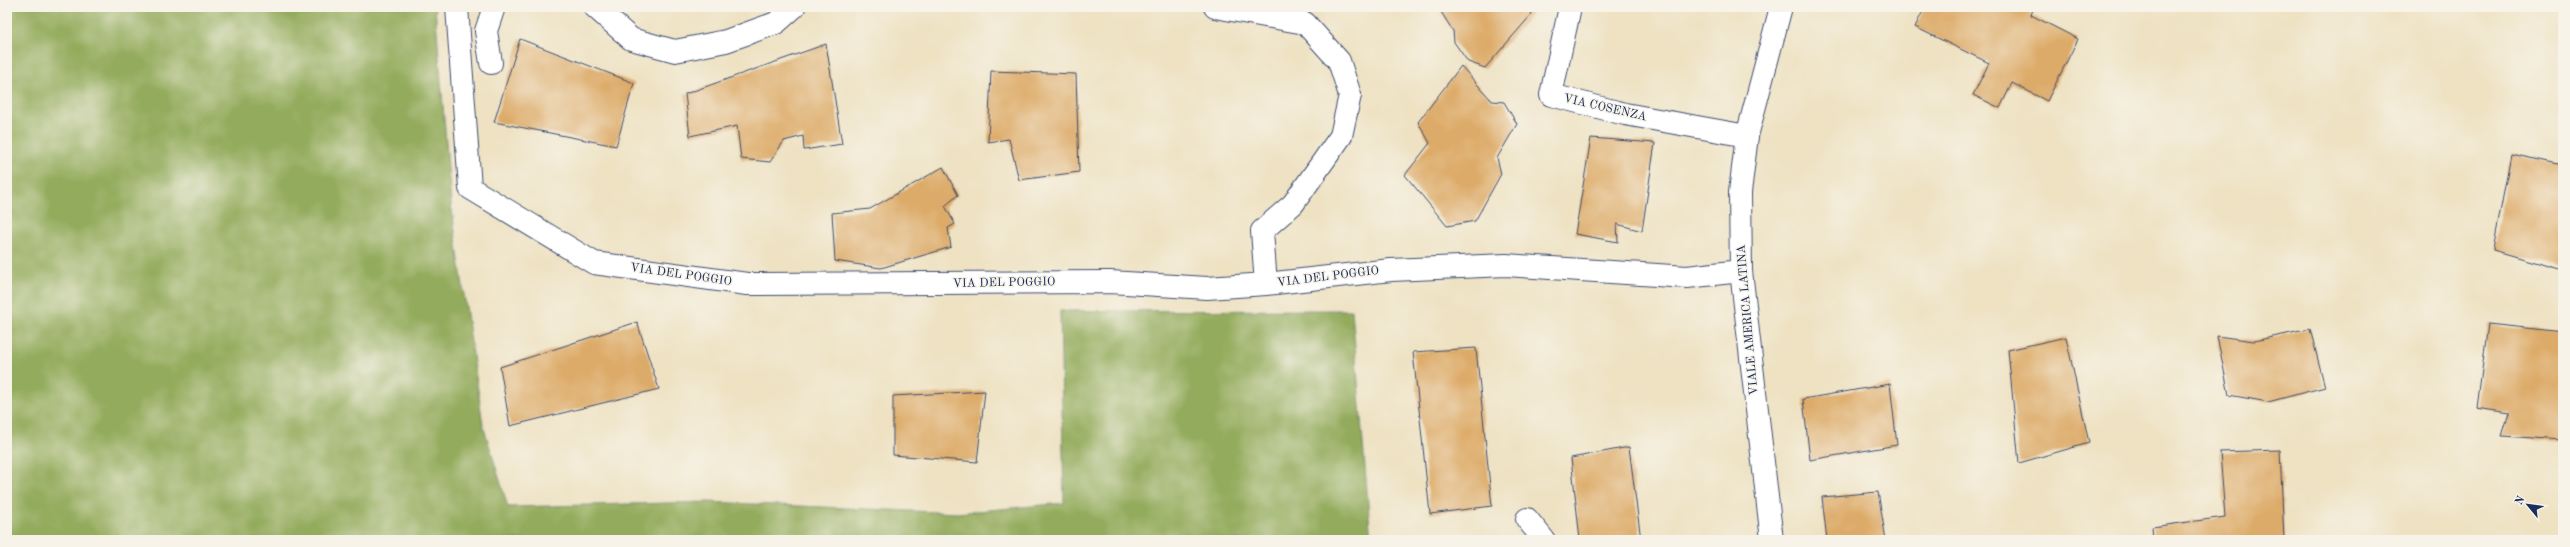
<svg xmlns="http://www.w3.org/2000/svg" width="2570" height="547" font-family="'Old Standard TT',serif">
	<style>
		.forest { fill: #93ab5c; stroke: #576d5d }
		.building { fill: #ddab69 }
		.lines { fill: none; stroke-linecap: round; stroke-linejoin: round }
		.minor-casing { stroke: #3b4a6d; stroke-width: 24 }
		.major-casing { stroke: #3b4a6d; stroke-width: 24 }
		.minor { stroke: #fff; stroke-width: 22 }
		.major { stroke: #fff; stroke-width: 22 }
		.labels { text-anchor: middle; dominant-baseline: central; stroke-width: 3; stroke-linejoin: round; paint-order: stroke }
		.street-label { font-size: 12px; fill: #1b2f5e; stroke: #f7f3e8 }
	</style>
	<rect width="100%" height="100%" fill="#f7f3e8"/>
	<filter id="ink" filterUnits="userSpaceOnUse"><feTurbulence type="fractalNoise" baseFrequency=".025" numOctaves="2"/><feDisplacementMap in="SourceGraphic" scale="8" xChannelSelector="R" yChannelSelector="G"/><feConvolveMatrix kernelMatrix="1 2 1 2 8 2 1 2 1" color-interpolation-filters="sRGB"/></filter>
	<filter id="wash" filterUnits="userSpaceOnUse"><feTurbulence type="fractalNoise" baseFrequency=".012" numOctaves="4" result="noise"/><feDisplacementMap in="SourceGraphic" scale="16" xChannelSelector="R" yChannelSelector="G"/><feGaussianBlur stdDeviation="0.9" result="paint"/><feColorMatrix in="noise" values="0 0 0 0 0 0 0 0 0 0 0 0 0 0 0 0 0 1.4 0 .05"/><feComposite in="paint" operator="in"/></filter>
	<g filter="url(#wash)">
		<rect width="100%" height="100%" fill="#eee2c3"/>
		<path class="forest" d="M7,7h428l16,197 32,221 25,82 201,-5 248,11 107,-10 -4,-192 292,-1 19,230h-1364z"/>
		<g id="blocks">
			<path class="building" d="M1438,7h88l6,7 -47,54 -17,-6 -14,-20 -1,-11z
				M1925,7h109l-3,8 47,24 -31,62 -35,-18 -12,25 -27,-13 16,-32 -74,-36z
				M520,39l114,44 -18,63 -122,-24z
				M826,44l16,100 -38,6 -1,-14 -19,5 -14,21 -29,-3 -4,-33 -47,10 -5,-42z
				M1461,66l31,35 12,1 13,22 -20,34 4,16 -26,47 -28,5 -42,-51 25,-32 -12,-21z
				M991,71l85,3 3,98 -60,8 -10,-41 -21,3z
				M1591,138l64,5 -13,88 -25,-7 1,18 -43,-8z
				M2511,154l52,11v105l-70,-20z
				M943,167l15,28 -13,11 10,18 -7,4 3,19 -70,21 -46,-7 -3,-48 38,-4z
				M637,322l22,67 -149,37 -10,-59z
				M2488,324l75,8v108l-61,-4 7,-23 -32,-5z
				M2310,329l15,58 -57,15 -39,-7 -12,-59 37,5z
				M2066,337l23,106 -70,20 -11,-113z
				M1476,348l16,158 -62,8 -17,-162z
				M1890,384l7,61 -87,15 -7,-61z
				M985,391l-8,71 -84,-7v-59z
				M1629,447l12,93h-61l-9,-82z
				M2280,450l4,90h-131l-1,-13 73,-10 -5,-65z
				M1878,492l8,48h-59l-5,-43z"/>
		</g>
	</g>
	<g filter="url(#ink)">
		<use href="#blocks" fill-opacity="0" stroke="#3b4a6d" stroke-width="1"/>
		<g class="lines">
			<defs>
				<path id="minor" d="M457,7l13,181 124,75 153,21 363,-2 97,6 59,-4 125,-14 115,-5 181,12 54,-6
					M595,7l36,32 44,12 51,-10 50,-18 18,-16
					M1215,7l90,16 34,38 11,34 -9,41 -48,68 -31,27 4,53
					M1570,7l-19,88 74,19 122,22
					M491,63l-5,-32 8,-24
					M1527,519l17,21"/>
				<path id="major" d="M1772,540l-31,-269 -1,-79 7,-56 34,-129"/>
			</defs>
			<use href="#minor" class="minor-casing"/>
			<use href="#major" class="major-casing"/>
			<use href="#minor" class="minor"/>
			<use href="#major" class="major"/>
		</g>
	</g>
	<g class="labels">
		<g class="street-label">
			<text transform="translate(1605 108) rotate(13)">VIA COSENZA</text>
			<text transform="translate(681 275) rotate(8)">VIA DEL POGGIO</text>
			<text transform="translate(1328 277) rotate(-7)">VIA DEL POGGIO</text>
			<text transform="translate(1004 283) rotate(-1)">VIA DEL POGGIO</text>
			<text transform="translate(1748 320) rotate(-95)">VIALE AMERICA LATINA</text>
		</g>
	</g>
	<rect width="2570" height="547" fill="none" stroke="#f7f3e8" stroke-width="24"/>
	<g transform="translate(2528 505) rotate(299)" stroke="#f7f3e8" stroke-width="3" paint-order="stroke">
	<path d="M0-3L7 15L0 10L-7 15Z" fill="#1b2f5e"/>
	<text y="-6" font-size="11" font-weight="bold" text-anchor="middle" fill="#1b2f5e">N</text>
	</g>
</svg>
